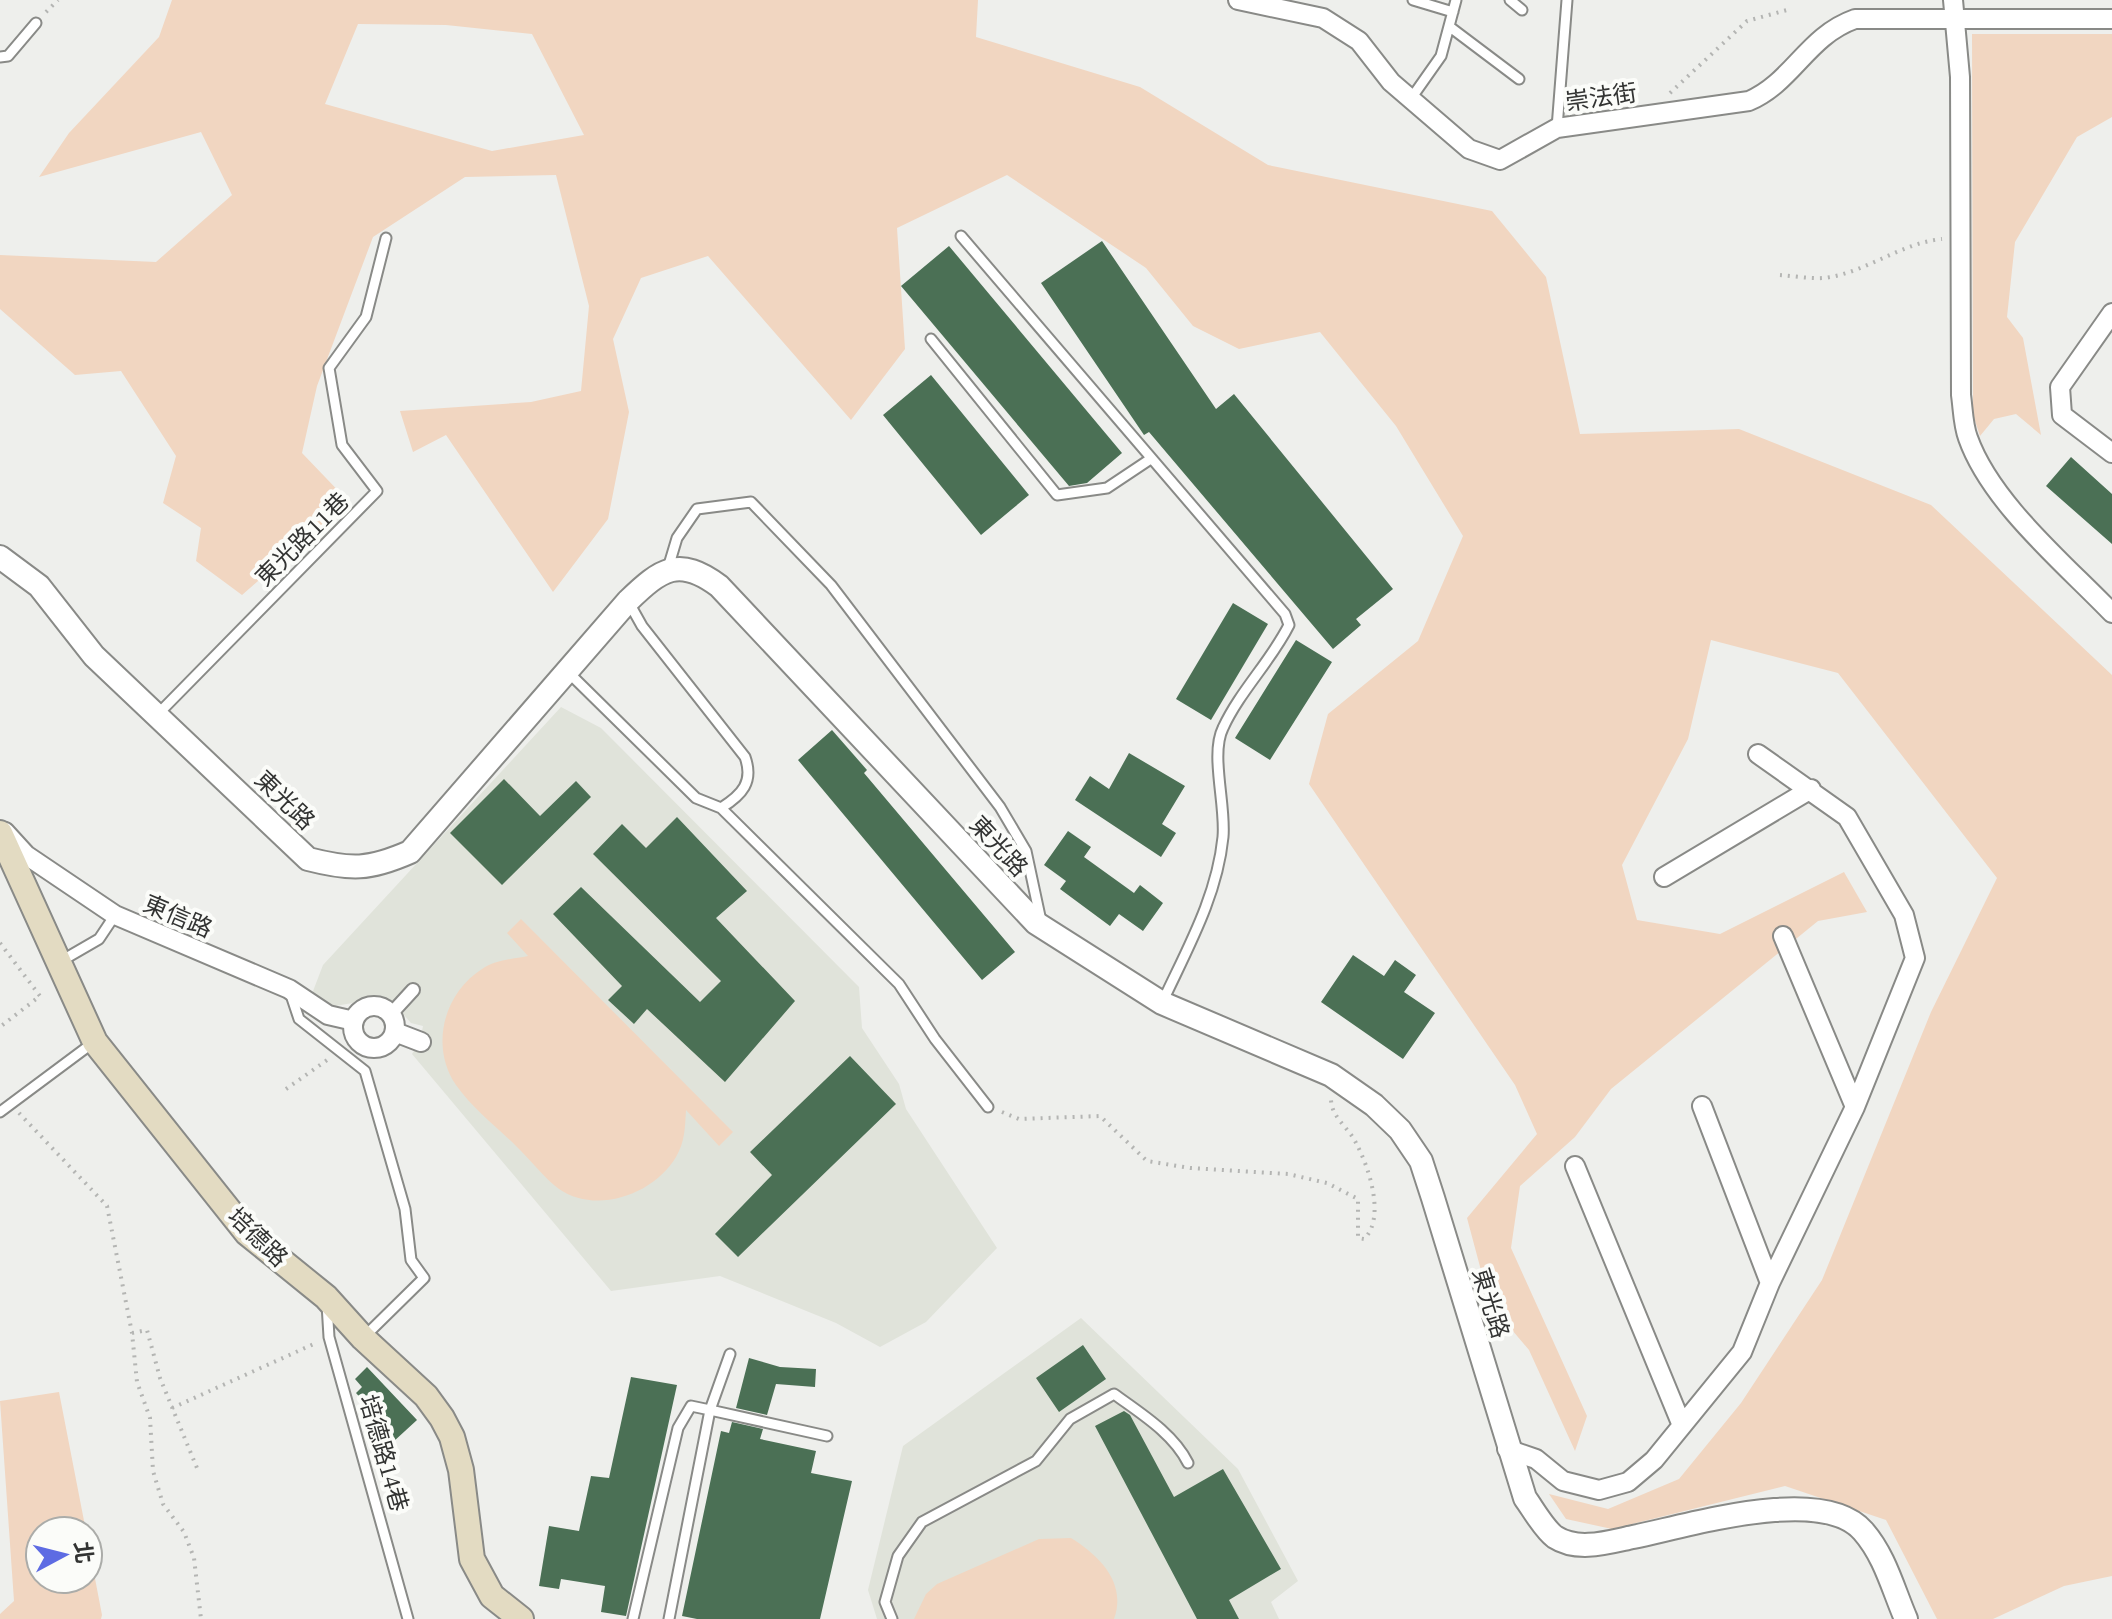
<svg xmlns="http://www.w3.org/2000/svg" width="2112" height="1619" font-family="'Source Serif 4','Noto Sans TC',serif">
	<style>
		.built { fill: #e0e3da }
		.green { fill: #f1d6c1; fill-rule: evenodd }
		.building { fill: #4b7055 }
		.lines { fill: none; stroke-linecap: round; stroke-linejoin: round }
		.service-casing { stroke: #898a87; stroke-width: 13 }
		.pedestrian-casing { stroke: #898a87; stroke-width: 16 }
		.minor-casing { stroke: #898a87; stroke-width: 22 }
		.tertiary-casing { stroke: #898a87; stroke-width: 26 }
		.secondary-casing { stroke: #898a87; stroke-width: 28 }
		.path { stroke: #b4b5b3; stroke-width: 4; stroke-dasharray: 2 6; stroke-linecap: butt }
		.service { stroke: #fff; stroke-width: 9 }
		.pedestrian { stroke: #fff; stroke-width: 12 }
		.minor { stroke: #fff; stroke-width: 18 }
		.tertiary { stroke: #fff; stroke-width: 22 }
		.secondary { stroke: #e3dbc2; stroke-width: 24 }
		.labels { text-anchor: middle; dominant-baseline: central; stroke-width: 8; stroke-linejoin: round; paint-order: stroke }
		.street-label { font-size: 24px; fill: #323332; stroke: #fbfcf9 }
	</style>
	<rect width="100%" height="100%" fill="#eeefec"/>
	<path class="built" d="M561,707l40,21 258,259 3,41 37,56 7,25 91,139 -71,74 -46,25 -44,-24 -116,-47 -109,15 -199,-237 8,-13 3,-15 -12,-3 -16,-18 -13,-7 -53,9 -19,-8 13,-34z
		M1081,1318l157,151 60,112 -27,21 8,17h-402l-9,-29 35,-144z"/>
	<path class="green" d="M172,0h806l-2,37 164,50 128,78 224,46 54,66 34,157 159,-5 192,76 181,170v901l-48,10 -71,33h-56l-51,-99 -101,-34 -173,43 -46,-10 -17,-25 59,15 71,-30 62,-76 81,-123 109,-268 66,-134 -159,-205 -127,-33 -23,99 -66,126 15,55 83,14 124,-62 23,40 -49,9 -207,168 -36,48 -55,49 -9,62 76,168 -12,35 -46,-101 -39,-46 -23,-86 70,-84 -22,-49 -206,-301 19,-70 90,-73 45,-105 -67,-110 -76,-94 -81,17 -46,-23 -47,-58 -139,-93 -110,53 8,121 -54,71 -143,-164 -67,22 -28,61 16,73 -21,107 -55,73 -107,-157 -33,17 -13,-41 131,-9 50,-11 8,-85 -33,-131 -91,2 -92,60 -56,149 -15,67 47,49 -107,93 -46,-34 5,-33 -38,-25 13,-47 -55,-85 -46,4 -75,-66v-54l156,7 76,-67 -31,-63 -162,45 30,-44 90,-96zM358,24l88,1 86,9 52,101 -92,16 -167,-47z
		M1972,34h140v83l-35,20 -62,105 -8,75 16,21 18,97 -25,-21 -22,5 -14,17 -7,-21z
		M521,919l212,213 -14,14 -33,-36c-1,17 -1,32 -10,47 -22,37 -79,58 -117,32 -15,-11 -29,-30 -43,-43 -19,-19 -44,-38 -60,-61 -26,-38 -13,-91 26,-116 13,-9 31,-10 46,-13l-21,-23z
		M59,1392l27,139h-46v48h48v-37l14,73 -1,4h-101v-5l14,-13 -14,-200z
		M1071,1538c29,18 56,45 43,81h-200l12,-25 11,-10 102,-45z"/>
	<path class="building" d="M1102,241l114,168 18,-15 159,195 -37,30 5,6 -28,24 -184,-217 -5,3 -103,-152z
		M949,246l173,207 -35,30 -18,3 -168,-200z
		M931,375l98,120 -48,40 -98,-120z
		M2071,457l41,37v50l-66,-58z
		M1233,603l35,21 -57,96 -35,-21z
		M1296,640l36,22 -62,98 -35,-22z
		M832,730l35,40 -3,3 151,179 -33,28 -184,-220z
		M1129,753l56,33 -23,38 14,9 -15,24 -86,-57 15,-24 19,13z
		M504,779l36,37 36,-35 15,16 -89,88 -52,-52z
		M677,817l70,74 -31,27 79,83 -70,81 -78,-73 -13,15 -26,-24 14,-14 -69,-72 28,-27 119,115 21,-21 -128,-127 29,-30 24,24z
		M1068,831l23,16 -7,10 50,36 6,-8 23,18 -20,28 -24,-17 -9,12 -50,-37 6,-8 -22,-16z
		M1353,955l31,21 11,-16 21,15 -12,17 31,21 -32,46 -82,-57z
		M850,1056l46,48 -158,153 -23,-23 57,-59 -22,-23z
		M1083,1345l23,34 -47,33 -23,-34z
		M749,1358l31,9 36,2 -1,18 -39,-3 -9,31 -31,-7z
		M367,1367l50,53 -24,22 -31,-34 4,-4 -10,-11 6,-6 -7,-8z
		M631,1377l46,8 -51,231 -25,-4 4,-26 -44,-7 -2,10 -20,-3 10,-60 30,5 12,-55 18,2z
		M1124,1411l6,4 44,82 49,-28 58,100 -52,31 10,19h-42l-102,-193z
		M732,1422l31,7 -3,10 56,12 -5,22 41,8 -32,138h-123l-15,-3 39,-185 8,2z"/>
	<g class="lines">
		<defs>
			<path id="service" d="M1413,0l40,12
				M1510,0l12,10
				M1450,27l69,52
				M0,57l8,-1 28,-33
				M1410,100l31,-44 15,-56
				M1557,128l10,-128
				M961,236l324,378 4,11c-18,36 -49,66 -66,103 -13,26 3,77 0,109 -6,60 -36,112 -61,166
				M931,339l126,156 50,-7 42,-28
				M668,568l9,-30 20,-29 54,-7 80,83 169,222 26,44 15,70
				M568,672l128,126 25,10c21,-13 33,-26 24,-51l-103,-131 -14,-25
				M159,713l218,-222 -35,-46 -13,-77 37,-51 20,-79
				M721,808l178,176 36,55 53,68
				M61,961l38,-22 16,-24
				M291,995l8,24 66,52 40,138 6,51 13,18 -61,60
				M0,1112l94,-70
				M327,1304l2,33 79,282
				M730,1354l-20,56 117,26
				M633,1619l45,-191 13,-22 19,4 -41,209
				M892,1619l-7,-17 13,-46 24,-34 114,-61 34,-42 44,-25c26,19 59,39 74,69"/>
			<path id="pedestrian" d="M391,1014l22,-24"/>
			<path id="minor" d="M1238,0l85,18 36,23 32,41 78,67 31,11 57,-32 192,-27c44,-19 58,-65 106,-82h257
				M1953,0l7,77 1,318c2,14 2,30 7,43 23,65 97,126 144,175
				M2112,313l-52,74 2,28 50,38
				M5,832l21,23 89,60 174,74 39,26 26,6
				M1664,877l147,-88
				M1783,936l72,171
				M353 1027a21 21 0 1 1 42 0a21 21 0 1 1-42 0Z
				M395,1032l26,10
				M1702,1106l68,177
				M1575,1166l106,257
				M1507,1449l29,10 27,22 36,9 29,-8 26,-22 88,-108 28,-69 85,-176 60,-149 -11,-43 -57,-98 -89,-63"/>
			<path id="tertiary" d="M0,557l39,29 55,70 214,203c43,11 61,11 102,-7l218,-251c33,-32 51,-45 91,-15l317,337 126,80 169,72 43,30 26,25 21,31 12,37 92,300c8,11 19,31 30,39 23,15 54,5 78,0 55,-11 189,-53 230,-6 22,25 30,58 43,88"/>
			<path id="secondary" d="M0,833l95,209 152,191 79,64 37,41 63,58 16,22 10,19 9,33 11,89 20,37 29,23"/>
		</defs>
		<use href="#service" class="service-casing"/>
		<use href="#pedestrian" class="pedestrian-casing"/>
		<use href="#minor" class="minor-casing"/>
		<use href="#tertiary" class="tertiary-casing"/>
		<use href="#secondary" class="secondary-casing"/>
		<path class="path" d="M46,12l12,-12
			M1670,93l77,-72 40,-11
			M1780,275c14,1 30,4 44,3 42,-5 76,-35 118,-39
			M0,943l40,53 -40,31
			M286,1089l44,-31
			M1002,1112l17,7 81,-3 47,45 43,7 98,6 39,9 31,16v39l6,1c22,-21 5,-72 -8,-96 -7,-15 -24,-25 -25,-43
			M19,1113l88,93 25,127 5,49 13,36 3,53 10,33 21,28 10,26 7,61
			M132,1333l15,-3 13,48 37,90
			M172,1408l144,-65"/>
		<use href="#service" class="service"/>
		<use href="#pedestrian" class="pedestrian"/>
		<use href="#minor" class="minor"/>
		<use href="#tertiary" class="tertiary"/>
		<use href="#secondary" class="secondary"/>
	</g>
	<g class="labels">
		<g class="street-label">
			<text transform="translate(1601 97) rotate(-8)">崇法街</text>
			<text transform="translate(302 539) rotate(-45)">東光路11巷</text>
			<text transform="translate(285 800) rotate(44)">東光路</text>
			<text transform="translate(999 846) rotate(47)">東光路</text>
			<text transform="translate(178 916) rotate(23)">東信路</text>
			<text transform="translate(258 1237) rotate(44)">培德路</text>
			<text transform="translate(1491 1303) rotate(73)">東光路</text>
			<text transform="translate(384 1453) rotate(74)">培德路14巷</text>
		</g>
	</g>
	<g transform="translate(64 1555) rotate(83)"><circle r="38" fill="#fbfcf9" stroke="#abaca9" stroke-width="2"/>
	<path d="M0-6L14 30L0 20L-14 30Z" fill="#5d6be3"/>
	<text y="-12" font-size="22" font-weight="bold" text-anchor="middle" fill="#323332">北</text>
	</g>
</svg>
